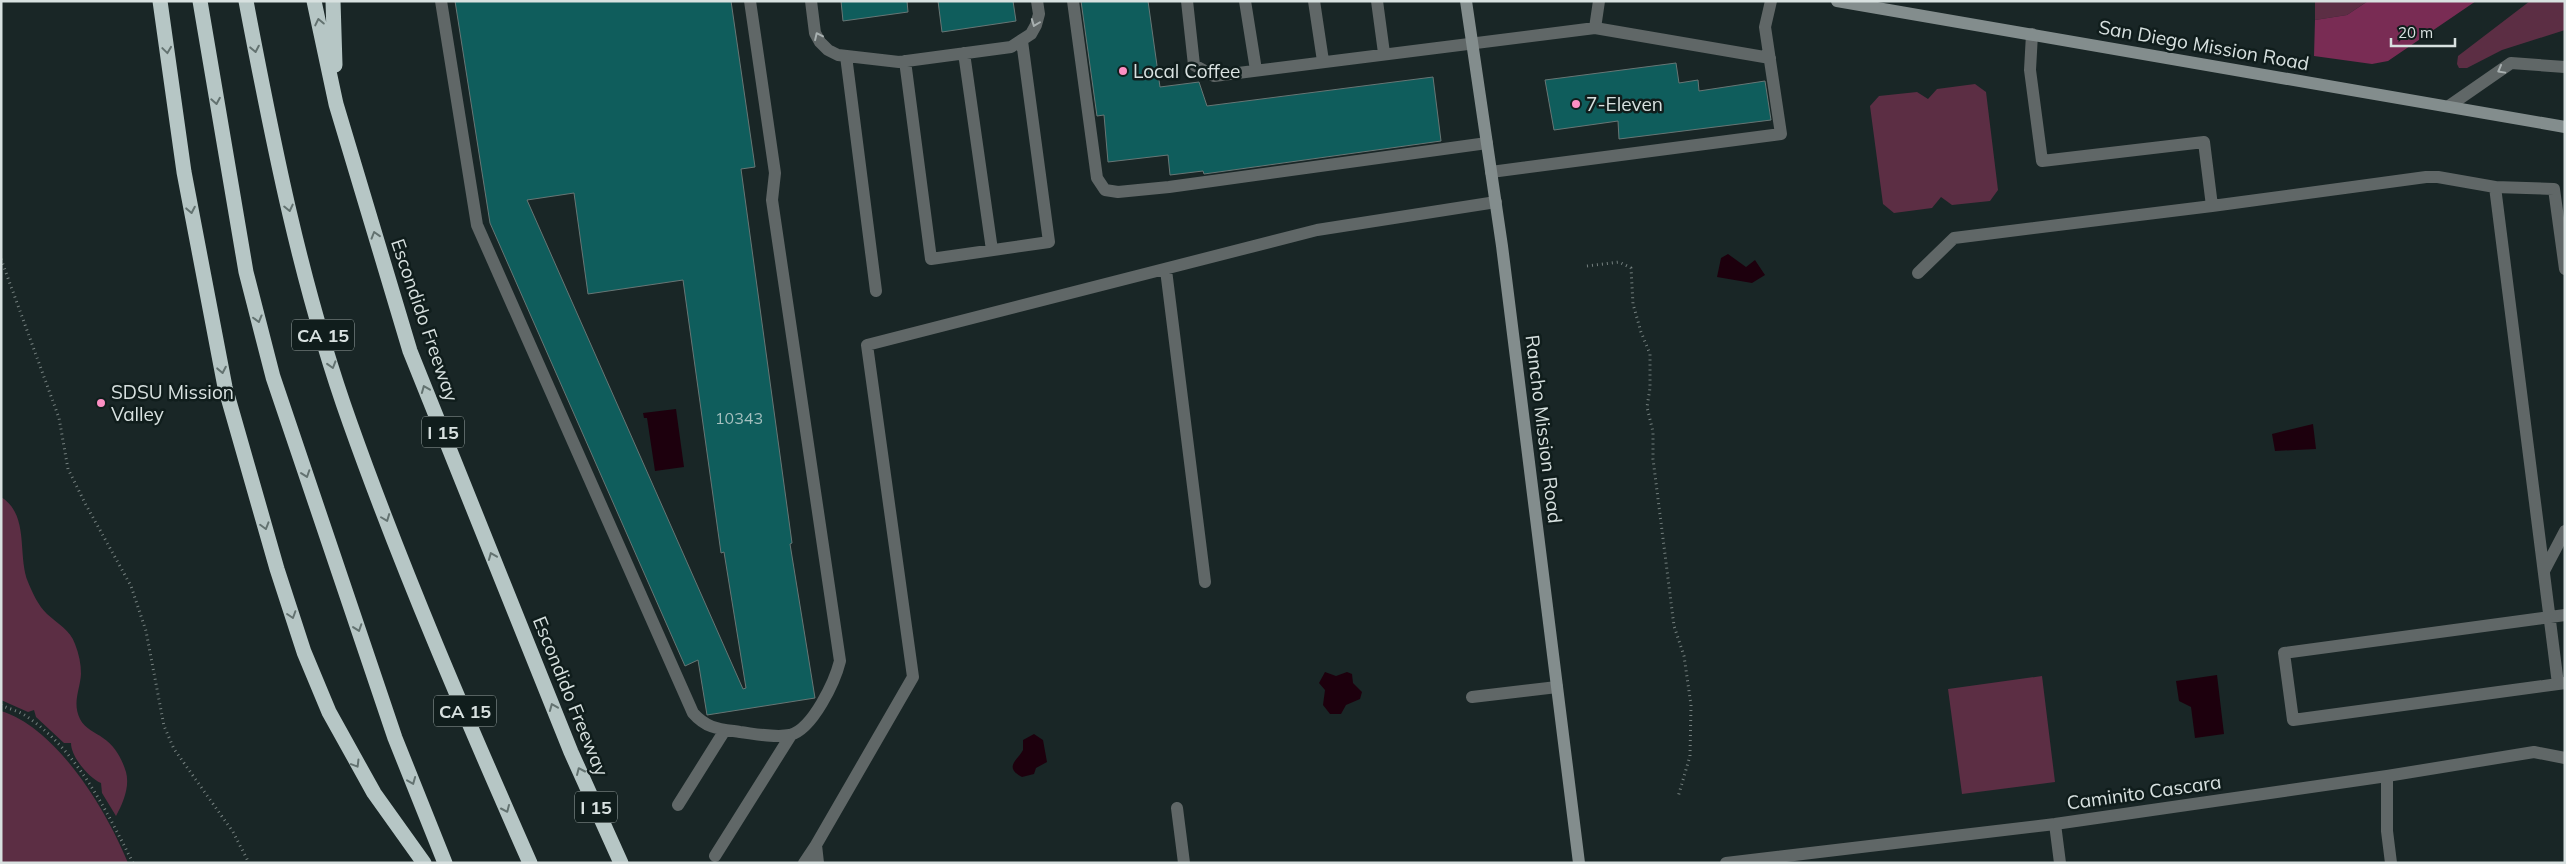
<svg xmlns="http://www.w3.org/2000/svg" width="2566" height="864" font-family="Mulish,sans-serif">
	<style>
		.green { fill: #5c2e44 }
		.forest { fill: #792c54 }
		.water { fill: #1d000d }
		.building { fill: #0f5d5c; stroke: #677675; fill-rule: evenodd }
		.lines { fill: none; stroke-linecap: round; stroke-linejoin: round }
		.path { stroke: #75807f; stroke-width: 3; stroke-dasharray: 1 4; stroke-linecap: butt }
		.service { stroke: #606767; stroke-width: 12 }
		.minor { stroke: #606767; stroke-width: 12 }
		.secondary { stroke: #838d8d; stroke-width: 12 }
		.motorway { stroke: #b6c6c5; stroke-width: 15 }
		.oneway { stroke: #637270 }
		.oneway2 { stroke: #a8b0b0 }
		.poi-dot { fill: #fc8fc3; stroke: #101d1c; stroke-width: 2 }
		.labels { text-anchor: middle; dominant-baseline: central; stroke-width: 5; stroke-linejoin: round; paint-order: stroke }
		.number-label { font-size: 16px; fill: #a6c0bf }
		.shield { fill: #101d1c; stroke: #9ca6a5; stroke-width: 1 }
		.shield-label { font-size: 18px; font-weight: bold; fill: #d8e1e0 }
		.street-label { font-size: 19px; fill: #d8e1e0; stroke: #101d1c }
		.poi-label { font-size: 19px; fill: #d8e1e0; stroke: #101d1c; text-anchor: start }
	</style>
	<rect width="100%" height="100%" fill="#192626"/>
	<path class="green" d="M2315,1h53l-21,14 -32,5z
		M2530,1h35v29l-63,20 -35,18h-8l-2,-4 1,-8z
		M1975,84l11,8 12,98 -8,11 -38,4 -11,-8 -9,11 -38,5 -11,-9 -13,-98 9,-10 38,-4 11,7 9,-10z
		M1,497c29,18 16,58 27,85 5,12 10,23 19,32 11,10 23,16 28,30 4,10 6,20 6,30 -1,16 -9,29 -1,45 5,10 15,13 23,19 12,8 19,21 23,34 4,15 -3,31 -10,44l-14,-23 -1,-10c-12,-5 -30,-26 -30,-40h-7l-28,-26 -2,-7 -6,2 -27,-12z
		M2042,676l13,106 -93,12 -14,-105z
		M1,711c56,17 106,100 127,152h-127z"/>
	<path class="forest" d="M2368,1h108l-88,60 -16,3 -58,-8 1,-36 32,-5z"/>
	<path class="water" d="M1728,254l18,13 9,-7 10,15 -13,8 -35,-6 4,-19z
		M676,409l8,58 -29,4 -8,-53h-3l-1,-5z
		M2313,424l3,25 -41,2 -3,-17z
		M1325,672l11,4 11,-4 5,2 1,9 9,9 -2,7 -14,6 -5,9h-11l-7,-9 2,-15 -6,-7z
		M2217,675l7,59 -29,4 -4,-31 -12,-6 -3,-20z
		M1034,734l9,6 4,22 -11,6 -2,6 -12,3c-19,-10 -4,-17 1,-27v-10z"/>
	<path class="building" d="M455,1h276l24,166 -14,2 51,374 -2,1 25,154 -108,17 -9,-55 -13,6 -195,-443zM574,193l14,101 95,-14 38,273 3,-1 22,136 -3,1 -216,-489z
		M841,1h66l1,11 -65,9z
		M938,1h75l3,20 -74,11z
		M1081,1h67l12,86 39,-5 8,24 226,-29 8,64 -237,33 -1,-3 -33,4 -2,-20 -60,7 -4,-47 -7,1z
		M1676,63l3,20 19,-3 1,11 66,-10 6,39 -152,19 -1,-18 -64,9 -9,-50z"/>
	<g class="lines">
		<path class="path" d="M1,259l58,159 9,51 18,36 45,81 15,45 18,95 10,23 59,83 16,31
			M1587,266l32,-4 12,6 2,36 8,28 9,22v34l-3,19 6,25v27l21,167 10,30 7,49 -1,51 -12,41
			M1,705c8,4 18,6 25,11 51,34 80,94 107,147"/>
		<path class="service" d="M441,1l36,224 216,488c14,16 27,16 47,19 16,2 35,6 50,3 23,-6 45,-54 50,-74l-68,-461 3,-27 -25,-172
			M811,1l4,32 5,9 8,8 10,5 61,7 112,-15 20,-13 5,-9 3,-11 -2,-13
			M1073,1l24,177 8,12 13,2 51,-5 318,-44
			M1187,1l7,64 20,11 381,-48
			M1245,1l11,69
			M1314,1l9,60
			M1377,1l7,52
			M1599,1l-4,27 175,30
			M964,53l28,197
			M846,56l30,235
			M905,61l26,198 118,-17 -27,-201
			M2449,106l62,-43 54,4
			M1491,172l290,-38 -16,-107 6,-26
			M2495,187l59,2 11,80
			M2212,206l214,-29h12l57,10 63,497 7,-1
			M1166,270l39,312
			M1918,273l36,-35 258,-32 -8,-64 -162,19 -12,-91 2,-36
			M2544,571l21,-40
			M2558,684l-265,36 -9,-67 281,-38
			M1472,697l85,-10
			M678,805l47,-75
			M1177,808l7,55
			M715,856l76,-121
			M804,863l12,-18
			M818,863l-2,-18 97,-168 -46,-332 450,-115 179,-28"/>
		<path class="minor" d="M2387,776v55l4,32
			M2055,824l5,39
			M1726,863l329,-39 332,-48 147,-24 31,6"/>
		<path class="secondary" d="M1466,1l36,245 77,617
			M1837,1l728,126"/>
		<path class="motorway" d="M160,1l24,171 41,215 52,182 27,83 25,60 45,81 50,70
			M200,1l46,271 27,105 122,361 50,125
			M246,1c27,142 55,285 104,422 53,149 116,295 180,440
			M314,1l22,103 74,247 161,401 50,111
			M333,1l2,64"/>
	</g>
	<defs><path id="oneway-chevron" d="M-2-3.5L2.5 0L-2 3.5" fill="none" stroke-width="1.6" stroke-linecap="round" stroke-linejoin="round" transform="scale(1.25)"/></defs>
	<g class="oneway">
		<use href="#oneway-chevron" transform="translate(319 22) rotate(-102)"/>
		<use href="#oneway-chevron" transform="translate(255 49) rotate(79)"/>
		<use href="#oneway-chevron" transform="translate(167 50) rotate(82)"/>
		<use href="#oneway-chevron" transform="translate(216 101) rotate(80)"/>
		<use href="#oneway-chevron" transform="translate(289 208) rotate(77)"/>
		<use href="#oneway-chevron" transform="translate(191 210) rotate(79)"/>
		<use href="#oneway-chevron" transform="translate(375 235) rotate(-107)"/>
		<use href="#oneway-chevron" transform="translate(258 319) rotate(75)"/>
		<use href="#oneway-chevron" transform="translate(332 365) rotate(73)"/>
		<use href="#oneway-chevron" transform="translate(222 370) rotate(79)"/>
		<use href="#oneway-chevron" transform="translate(425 389) rotate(-112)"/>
		<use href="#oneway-chevron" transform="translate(306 474) rotate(71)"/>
		<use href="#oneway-chevron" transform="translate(386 518) rotate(69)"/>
		<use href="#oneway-chevron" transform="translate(265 526) rotate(74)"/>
		<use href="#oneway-chevron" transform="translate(492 556) rotate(-112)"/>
		<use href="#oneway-chevron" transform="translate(292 615) rotate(72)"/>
		<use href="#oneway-chevron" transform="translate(358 628) rotate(71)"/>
		<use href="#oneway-chevron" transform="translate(553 707) rotate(-112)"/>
		<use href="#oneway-chevron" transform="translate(356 764) rotate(59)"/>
		<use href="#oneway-chevron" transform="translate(580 771) rotate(-114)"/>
		<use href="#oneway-chevron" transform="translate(412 781) rotate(68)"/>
		<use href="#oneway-chevron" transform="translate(506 809) rotate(66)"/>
	</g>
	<g class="oneway2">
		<use href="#oneway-chevron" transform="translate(1035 23) rotate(111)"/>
		<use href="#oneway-chevron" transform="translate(818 36) rotate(-115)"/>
		<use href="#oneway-chevron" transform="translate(2501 70) rotate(151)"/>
	</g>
	<g class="poi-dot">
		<circle cx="1123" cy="71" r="5"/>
		<circle cx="1576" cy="104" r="5"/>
		<circle cx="101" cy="403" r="5"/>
	</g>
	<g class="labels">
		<g class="number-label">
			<text x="739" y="418">10343</text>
		</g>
		<g class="shield">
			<rect x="292" y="319.5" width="62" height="31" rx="4"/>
			<rect x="422" y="416.5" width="42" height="31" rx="4"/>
			<rect x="434" y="695.5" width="62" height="31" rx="4"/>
			<rect x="575" y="791.5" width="42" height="31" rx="4"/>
		</g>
		<g class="shield-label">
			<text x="323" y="335">CA 15</text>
			<text x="443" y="432">I 15</text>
			<text x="465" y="711">CA 15</text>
			<text x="596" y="807">I 15</text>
		</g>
		<g class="street-label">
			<text transform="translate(2204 45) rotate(10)">San Diego Mission Road</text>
			<text transform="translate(425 320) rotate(71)">Escondido Freeway</text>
			<text transform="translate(1544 429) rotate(83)">Rancho Mission Road</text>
			<text transform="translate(571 696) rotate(68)">Escondido Freeway</text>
			<text transform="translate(2144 792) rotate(-8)">Caminito Cascara</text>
		</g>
		<g class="poi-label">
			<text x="1133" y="71">Local Coffee</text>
			<text x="1586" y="104">7-Eleven</text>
			<text x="111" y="392">SDSU Mission<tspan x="111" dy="22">Valley</tspan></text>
		</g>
	</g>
	<rect width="2566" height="864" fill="none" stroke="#d8e1e0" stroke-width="5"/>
	<path d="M2391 38v8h64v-8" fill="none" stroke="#d8e1e0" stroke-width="2.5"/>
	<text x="2398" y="38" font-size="15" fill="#d8e1e0" stroke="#101d1c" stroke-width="4" paint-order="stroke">20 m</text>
</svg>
